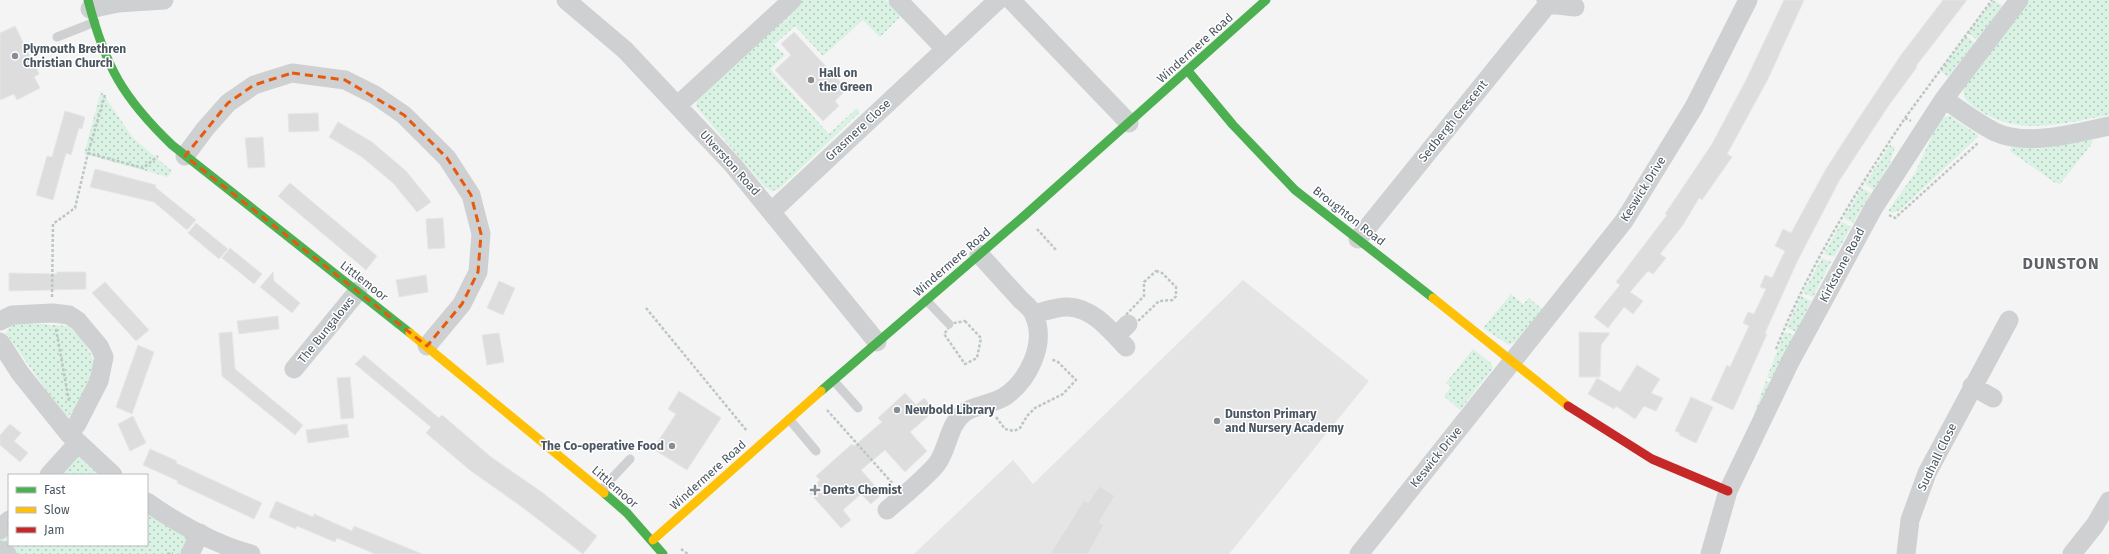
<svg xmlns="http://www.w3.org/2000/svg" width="2109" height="554" font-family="'Fira Sans',sans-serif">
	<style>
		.education { fill: #e6e5e6 }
		.grass { fill: url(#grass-dots) }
		.building { fill: #ddddde; stroke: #e5e6e7 }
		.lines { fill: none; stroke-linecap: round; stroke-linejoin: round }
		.path { stroke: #bcc7c4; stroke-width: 2.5; stroke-dasharray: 3 2; stroke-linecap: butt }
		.lane { stroke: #ced0d2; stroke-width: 9 }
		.street { stroke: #ced0d2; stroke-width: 19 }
		.fast { stroke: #4caf50; stroke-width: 9 }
		.slow { stroke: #ffc107; stroke-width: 9 }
		.jam { stroke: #c62828; stroke-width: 9 }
		.marked { fill: none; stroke: #e8590c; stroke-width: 3; stroke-dasharray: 8 5; stroke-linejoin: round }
		.poi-dot { fill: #868d94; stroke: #fff; stroke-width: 1.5 }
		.labels { text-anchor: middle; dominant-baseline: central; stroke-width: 3; stroke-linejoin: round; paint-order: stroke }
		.street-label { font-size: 12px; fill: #4a5661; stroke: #fff }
		.poi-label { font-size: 12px; font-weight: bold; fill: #4a5661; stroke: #fff; text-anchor: start }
		.district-label { font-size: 16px; font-weight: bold; letter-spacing: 1px; fill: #5f6368; stroke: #fff }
	</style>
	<defs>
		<pattern id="grass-dots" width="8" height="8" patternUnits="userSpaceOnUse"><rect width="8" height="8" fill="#d9f2e3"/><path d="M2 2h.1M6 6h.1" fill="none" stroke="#b2c7bb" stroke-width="1.8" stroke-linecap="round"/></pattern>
	</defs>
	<rect width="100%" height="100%" fill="#f4f4f4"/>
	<path class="education" d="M1243,280l126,101 -140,173h-315l99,-94 20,24z"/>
	<path class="grass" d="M799,0h87l15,16 -21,21 -17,-17 -40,36 -28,-30 -21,19 11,10 -15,14 59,65 28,-26 3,4 -81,77 -7,2 -7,-4 -67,-78 -2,-4 1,-6z
		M1994,0l9,6 -26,34 -9,-7z
		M2029,0h80v115c-45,8 -92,23 -133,-7 -8,-5 -15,-11 -12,-22z
		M1966,36l9,7 -27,34 -7,-6z
		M101,91l32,47 39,33 -4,6 -84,-23z
		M1950,116l29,20 -79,74 -8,3 -4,-2 27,-38 23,-50 6,-6z
		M2091,139l2,3 -33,42 -6,-2 -44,-31 2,-5 26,3z
		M1890,145l5,2 -6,18 -15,25 -9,-6z
		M1862,188l9,5 -18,30 -9,-5z
		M1842,222l9,5 -17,30 -10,-3z
		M1822,258l9,4 -18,35 -10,-4z
		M1511,294l12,10 6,-6 13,11 -25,32 -8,4 -26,-17z
		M1801,296l10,5 -15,31 -9,-4z
		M13,322l55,4 16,15 11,22 -11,34 -16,20 -22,-27 -40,-57z
		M1785,332l9,3 -21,44 -6,-2z
		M1473,349l18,14 2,5 -33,42 -16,-14 7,-9 -5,-4z
		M1766,381l5,2 -16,32 -1,-1z
		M78,443l37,32h-66z
		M147,501l53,32 -10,21h-183l-7,-4v-20l9,-10v25h138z"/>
	<path class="building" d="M1784,0h20l-36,79 -41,75 5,3 -30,43 -3,-2 -16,27 -23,29 6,4 -13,16 -5,-3 -18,21 13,9 -10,13 -9,-7 -16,21 -14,-11 26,-32 -4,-3 51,-67 -2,-1 47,-70 34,-64z
		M1943,0h24l-51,66 1,1 -28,38 -50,76 -42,81 -32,71 2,1 -34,76 -22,-10 16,-35 3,2 19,-41 -6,-3 5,-11 6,2 12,-25 -6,-2 5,-12 7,3 13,-27 -10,-5 8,-17 8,4 35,-64 31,-48 44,-66z
		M15,26l24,48 -5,3 6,11 -23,12 -3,-6 -14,6v-67z
		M794,32l53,57 -12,12 4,5 -16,15 -48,-51 16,-15 -10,-11z
		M65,111l20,6 -3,12 -3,-1 -8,27 -5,-2 -13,47 -17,-5 11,-39 5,1z
		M318,113l1,18 -30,1 -1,-18z
		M338,122l34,20 34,29 25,31 -14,10 -24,-29 -31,-26 -33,-20z
		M263,137l2,30 -17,1 -3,-30z
		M95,169l61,16 -1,2 41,33 -9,10 -33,-28 -64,-15z
		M290,183l87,73 -11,14 -88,-74z
		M443,218l2,30 -17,1 -2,-30z
		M196,223l32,26 -9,10 -31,-26z
		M230,248l32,26 -8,10 -32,-26z
		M57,272h29v17l-77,2v-18l48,1z
		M273,272l1,9 26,22 -8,10 -32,-26z
		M426,275l2,17 -29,5 -3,-17z
		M499,281l16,7 -12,27 -16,-7z
		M105,282l44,48 -13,11 -44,-48z
		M278,316l1,13 -40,5 -2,-13z
		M232,332l3,37 68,56 -8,10 -73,-59 -3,-43z
		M1579,332l31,1 -9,12 -1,32h-21z
		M499,333l5,29 -17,3 -5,-30z
		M138,345l16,7 -22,62 -16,-7z
		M364,355l75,63 3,-3 49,42 52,36 54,43 -14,18 -61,-47 -51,-36 -45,-38 5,-6 -76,-63z
		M1637,365l23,14 -9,14 12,5 -7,13 -12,-5 -9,13 -19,-13 -2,3 -26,-15 9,-16 23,14z
		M350,377l4,41 -13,1 -4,-41z
		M679,391l42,27 -34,52 -34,-21 23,-35 -8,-5z
		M905,393l11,12 8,-7 11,12 -25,22 17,19 -22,21 -20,-22 -24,20 21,24 -11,10 -10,-10 -18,16 8,10 -10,8 -33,-37 12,-11 -4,-4 36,-32 2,2 28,-24 -4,-4z
		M1691,397l22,10 -17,36 -17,-8 1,-2 -5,-2z
		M133,416l13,27 -16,8 -12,-27z
		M10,424l11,9 -7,8 14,12 -8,9 -20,-17v-10z
		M347,424l2,13 -41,6 -2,-13z
		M150,449l27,12 -1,2 86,40 -8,16 -77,-36 1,-2 -35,-16z
		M1099,486l16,10 -16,26 5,3 -16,29h-38l34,-54 4,3z
		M276,501l37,16 1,-3 38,17 2,-5 68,28h-47l-38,-16 -2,4 -38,-16 -1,3 -27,-12z"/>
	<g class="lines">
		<path class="path" d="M105,95l-17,58 55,15 15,-12
			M1905,118l87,-118
			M1889,215l6,3 83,-75
			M1037,229l20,22
			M1156,271l6,2 14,14v9l-3,4 -14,1 -25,24 -6,-1 -3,-8 19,-20v-14z
			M52,297l1,-73 22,-16 13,-55
			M646,308l101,123
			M965,321l16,17 -4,20 -12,6 -21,-30 4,-5 1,-5z
			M56,329l13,72
			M1776,349c33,-83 80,-157 129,-231l6,3
			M827,410l66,74
			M996,417l9,12 9,2 6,-3 7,-12 8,-8 28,-14 13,-14 -18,-18 -7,-3
			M681,549l7,5
			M167,554l6,-1"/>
		<path class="lane" d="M57,37l38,-15
			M926,300l23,24
			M833,380l25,28
			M789,419l27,32
			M601,490l29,-31"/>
		<path class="street" d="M566,0l59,50 108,115 144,177
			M898,0l47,49
			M1011,0l118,123
			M1546,0l2,4 27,3
			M90,9l28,-6 46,-3
			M1944,99c16,11 33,24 51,33 32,15 81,1 114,-6
			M678,105l114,-105
			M185,156l20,-27 23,-26 26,-18 38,-12 53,7 30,15 29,20 43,43 24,37 10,39 -3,38 -16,32 -35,42
			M772,211l226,-211
			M1358,239l190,-235
			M1034,314c10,-2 23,-8 34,-7 25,1 42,23 58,40
			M0,321l12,-6 41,-2 16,2 9,6 21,25 5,11 -5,24 -22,43 -8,10
			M1116,336l12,-12
			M0,342l20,31 49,61 44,41
			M294,369l64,-78
			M1972,386l21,12
			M49,475l29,-32
			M147,502c28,20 71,44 104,52
			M887,510c16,-14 35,-29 49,-45 13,-16 11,-40 29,-53 9,-6 27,-8 39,-15 24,-16 43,-53 30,-82 -2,-6 -10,-12 -14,-16 -14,-15 -27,-30 -41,-45
			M0,530l9,-10
			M0,550l7,4
			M190,554l10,-21
			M1359,554l265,-333 70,-114 54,-107
			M1710,554l18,-63 62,-129 84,-155 70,-108 75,-99
			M1906,554l4,-34 17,-47 82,-153
			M2072,554l23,-29 14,-24"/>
		<path class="fast" d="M88,0c17,66 35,98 84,145l238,188
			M1188,71l45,54 62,65 138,108
			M821,391l203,-175 242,-216
			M604,493l23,20 36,41"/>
		<path class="slow" d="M1433,298l135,108
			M410,333l194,160
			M653,540l168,-149"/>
		<path class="jam" d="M1568,406l84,53 76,32"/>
	</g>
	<path class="marked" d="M292,73l53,7 59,35 43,43 24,37 10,39 -3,38 -16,32 -35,42 -242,-190 43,-53 26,-18z"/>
	<g class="poi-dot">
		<circle cx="15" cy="56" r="4"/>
		<circle cx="811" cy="80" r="4"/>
		<circle cx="897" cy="410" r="4"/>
		<circle cx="1217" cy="421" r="4"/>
		<circle cx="672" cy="446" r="4"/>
		<path d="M813 484h4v4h4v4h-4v4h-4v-4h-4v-4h4z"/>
	</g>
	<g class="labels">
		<g class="street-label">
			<text transform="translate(1195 48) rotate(-42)">Windermere Road</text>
			<text transform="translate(1453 121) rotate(-51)">Sedbergh Crescent</text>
			<text transform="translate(858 130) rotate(-43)">Grasmere Close</text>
			<text transform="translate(730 163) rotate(48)">Ulverston Road</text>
			<text transform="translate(1643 189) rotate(-58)">Keswick Drive</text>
			<text transform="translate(1349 216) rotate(38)">Broughton Road</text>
			<text transform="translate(952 262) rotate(-41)">Windermere Road</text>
			<text transform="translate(1842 265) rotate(-62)">Kirkstone Road</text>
			<text transform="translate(364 281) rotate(38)">Littlemoor</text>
			<text transform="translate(326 330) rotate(-51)">The Bungalows</text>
			<text transform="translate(1436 457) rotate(-51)">Keswick Drive</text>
			<text transform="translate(1937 457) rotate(-64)">Sudhall Close</text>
			<text transform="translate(708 475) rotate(-42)">Windermere Road</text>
			<text transform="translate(615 487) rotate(41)">Littlemoor</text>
		</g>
		<g class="poi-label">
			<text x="23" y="49">Plymouth Brethren<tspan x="23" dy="14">Christian Church</tspan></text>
			<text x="819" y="73">Hall on<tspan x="819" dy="14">the Green</tspan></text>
			<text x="905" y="410">Newbold Library</text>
			<text x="1225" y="414">Dunston Primary<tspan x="1225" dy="14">and Nursery Academy</tspan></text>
			<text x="664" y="446" text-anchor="end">The Co-operative Food</text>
			<text x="823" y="490">Dents Chemist</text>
		</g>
		<g class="district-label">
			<text x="2061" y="263">DUNSTON</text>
		</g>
	</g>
	<rect x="8" y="474" width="140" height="72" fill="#ffffff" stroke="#b7bbc0"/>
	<rect x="16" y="487" width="20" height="6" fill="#4caf50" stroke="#b7bbc0"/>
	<text x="44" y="494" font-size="12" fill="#4a5661">Fast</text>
	<rect x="16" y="507" width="20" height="6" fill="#ffc107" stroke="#b7bbc0"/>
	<text x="44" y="514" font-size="12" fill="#4a5661">Slow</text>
	<rect x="16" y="527" width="20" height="6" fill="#c62828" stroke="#b7bbc0"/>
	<text x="44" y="534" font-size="12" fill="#4a5661">Jam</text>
</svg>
